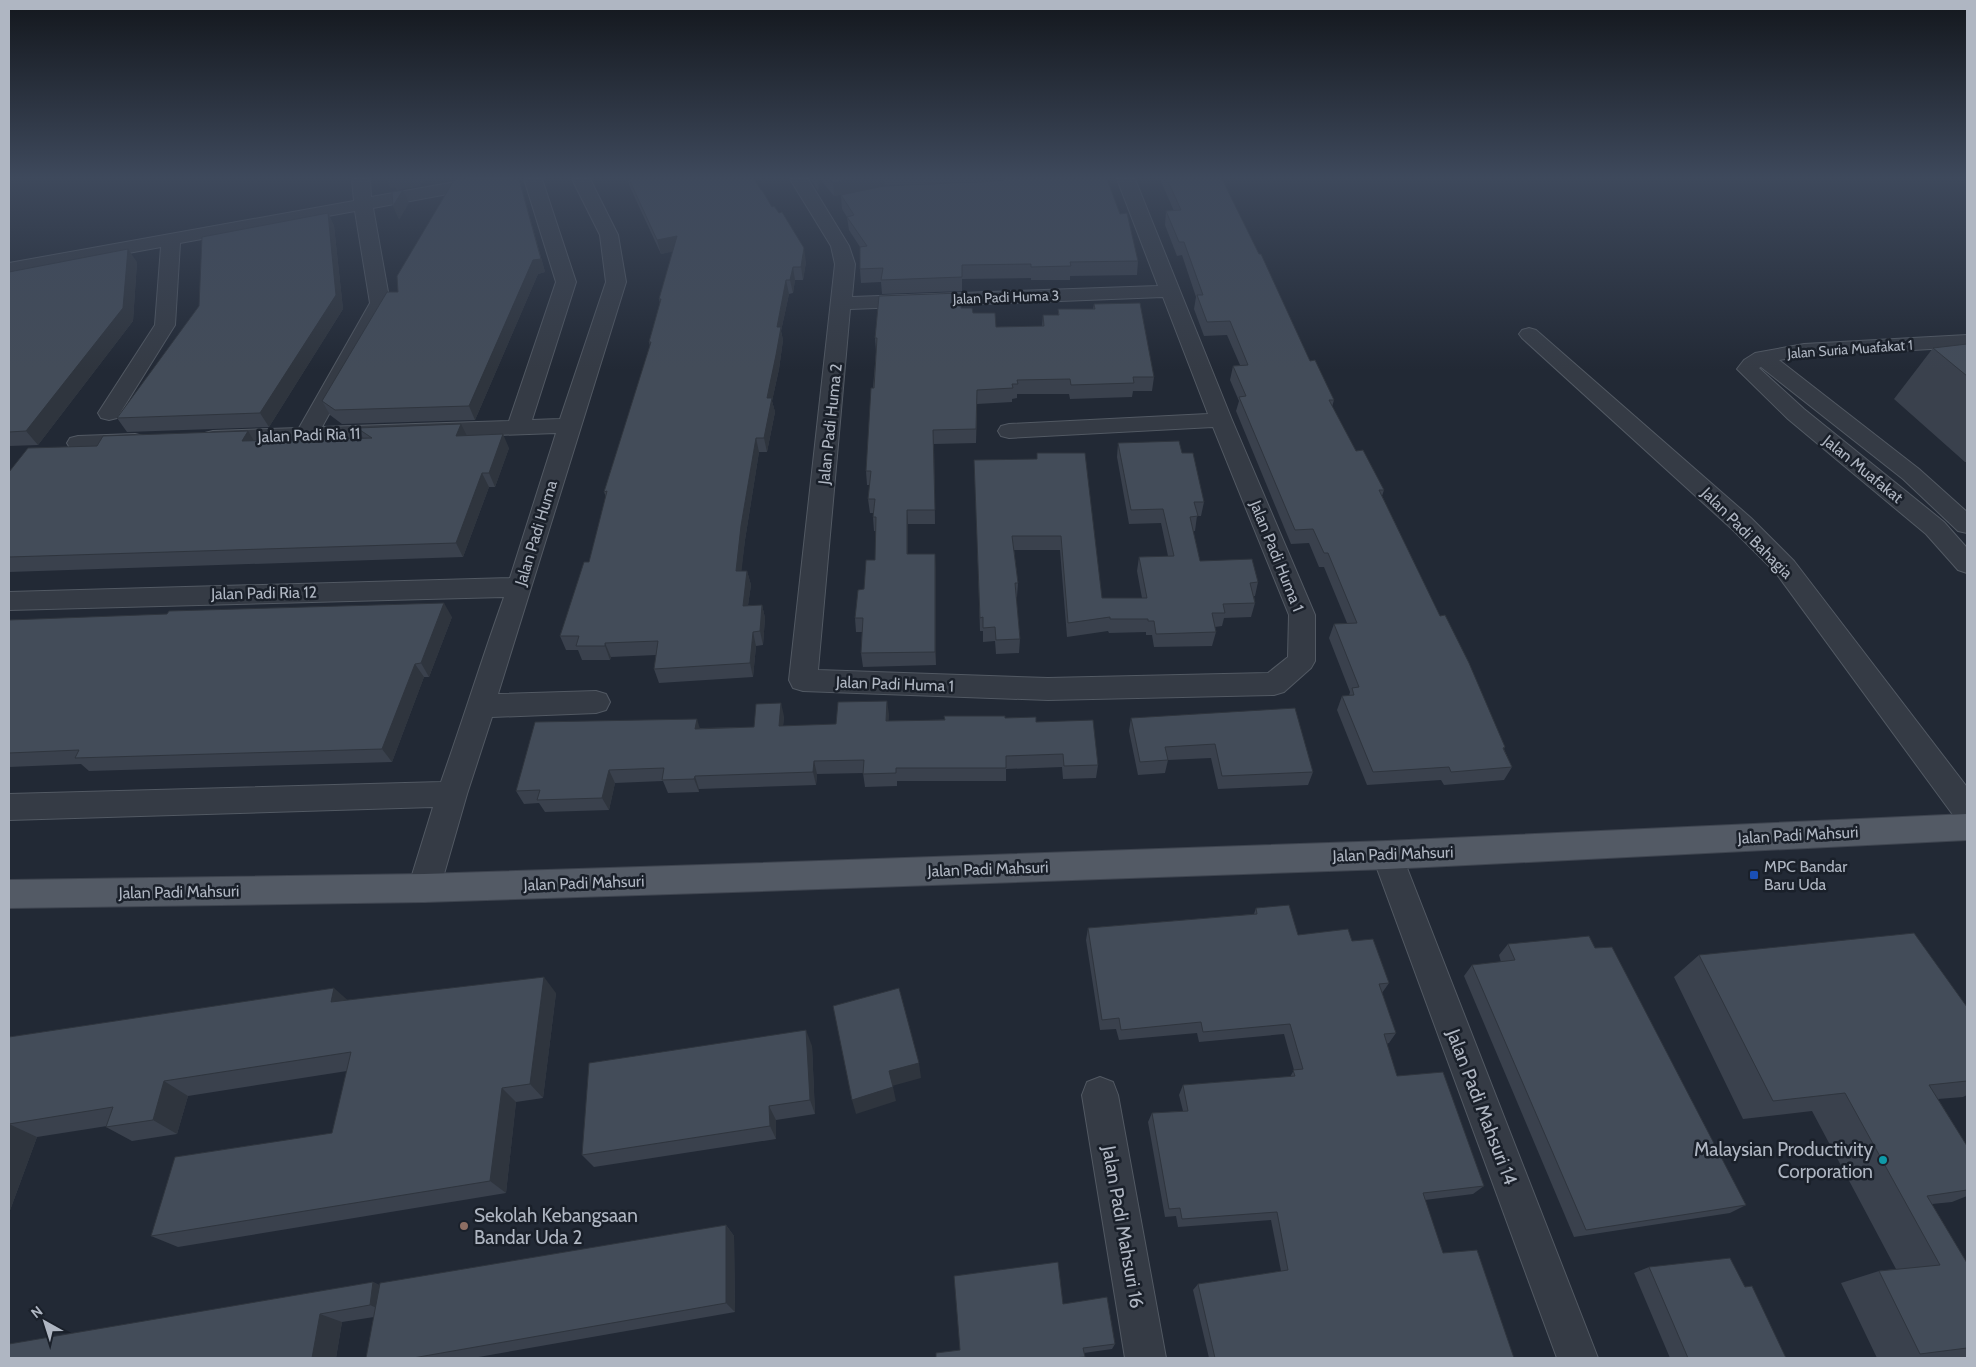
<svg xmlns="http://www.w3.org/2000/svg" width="1976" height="1367" font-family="Cabin,sans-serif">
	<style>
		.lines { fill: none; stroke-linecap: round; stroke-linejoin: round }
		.minor-casing { stroke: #525963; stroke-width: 2 }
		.major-casing { stroke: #3e444f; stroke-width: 2 }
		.minor { fill: #353b45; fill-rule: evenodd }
		.major { fill: #535a65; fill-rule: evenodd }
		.wall { fill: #3a414d }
		.shaded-wall { fill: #2f353e }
		.building { fill: #434c59; stroke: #2f353e }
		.transit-dot { fill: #1a4fb4; stroke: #1a202a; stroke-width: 2 }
		.culture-dot { fill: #0f9aa8; stroke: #1a202a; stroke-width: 2 }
		.education-dot { fill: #8d6e63; stroke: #1a202a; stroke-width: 2 }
		.labels { text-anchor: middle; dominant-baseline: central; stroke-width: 5; stroke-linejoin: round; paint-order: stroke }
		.far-street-label { font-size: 14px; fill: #afb6c2; stroke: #1a202a }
		.street-label { font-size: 16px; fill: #afb6c2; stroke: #1a202a }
		.poi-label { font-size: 16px; fill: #afb6c2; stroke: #1a202a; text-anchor: start }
		.near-street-label { font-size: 19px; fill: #afb6c2; stroke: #1a202a }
		.near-poi-label { font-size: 19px; fill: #afb6c2; stroke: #1a202a; text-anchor: end }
	</style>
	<rect width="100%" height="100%" fill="#222935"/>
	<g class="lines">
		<defs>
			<path id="minor" d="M352,179h18l1,18 101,-18h38l-3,4 -6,1 -128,24 17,95 -68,124 187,-6 47,-139 -32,-103h18l34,103 -44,138 28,-1 46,-137 -6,-47 -28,-56h18l28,56 8,47 -128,412 98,-3 10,3 4,8 -4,8 -10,3 -104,4 -25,77 -27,94 -5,10 -11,4 -11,-4 -5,-10 25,-81 -424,13v-26l432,-12c22,-62 41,-124 63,-185l-495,13v-18l501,-14 46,-145 -343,12 -8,-2 -3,-5 3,-5 8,-2 86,-3 71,-125 -15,-92 -175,32 -5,82 -58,93 -8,2 -8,-2 -3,-5 57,-88 6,-78 -152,28v-12l345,-62z
				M790,179h18l41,67 6,18 -3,33 306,-11 -41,-107h18l97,241 83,195v46l-4,7 -27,24 -10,3 -226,5 -245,-9 -10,-3 -4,-8 46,-416 -4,-18zM1163,297l45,117 -199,10 -8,2 -3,5 3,5 8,2 204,-11 76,188 -1,42 -20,16 -220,5 -230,-8 32,-361z
				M1529,328l7,2 215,188 43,43 173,226v36l-11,-4 -180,-246 -43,-43 -211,-192 -3,-4 3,-4z
				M1967,335v12l-163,9 -25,4 140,109 48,43v21l-9,-2 -55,-52 -142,-112 -2,1 45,41 140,113 23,26v25l-9,-3 -32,-36 -138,-115 -51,-50 7,-9 11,-7 49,-9z
				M135,434l8,2 3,5 -3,5 -8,2 -57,2 -8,-2 -3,-5 3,-5 8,-2z
				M1387,841l11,4 4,10 196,503h-41l-185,-503 4,-10z
				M1100,1077l13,5 5,13 48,263h-41l-43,-263 5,-13z"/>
			<path id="major" d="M1967,814v26l-580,29 -654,23 -309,10 -415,6v-28l415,-6 309,-10 654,-23z"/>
		</defs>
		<use href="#minor" class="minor-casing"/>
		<use href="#major" class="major-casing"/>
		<use href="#minor" class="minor"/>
		<use href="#major" class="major"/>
	</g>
	<path class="wall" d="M628,179h126l52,83 -3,18h-8l-2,13 -4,1 -8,37 2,9 -4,29 -7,32 3,11 -8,40h-8l-14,88 -4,31h6l4,14 -3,20h14l3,13 -2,27 -7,1 -3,31 -94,6 -5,-14 2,-14 -45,2 -1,3h-28l-4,-10h-12l-6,-14 29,-74 17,-65 -2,-5 46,-146 -1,-4 11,-39 -1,-4 14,-48 -12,3 -32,-69z
		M811,179h296l31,82 -1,14 -67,1v4h-39v-2l-69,1v12l-80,3 -1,-12 -20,1 -1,-14v-22l-11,-17 -2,-13 -5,-8 -1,-14 44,-9 -51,10 -14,-17 -2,12z
		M1160,179h62l88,182 24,39 -2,7 24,44 28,39 -2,6 58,120 65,131 -1,2 8,18 -8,13 -60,5 -3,-5 -74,5 -30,-75 5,-14h7l1,-4 -21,-54 5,-14 13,-1 -23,-56h-5l-10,-24 -18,1 -55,-133 3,-10 -9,-21 3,-14 7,-1 -13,-30 -23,1 -10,-27 2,-12 -14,-42 -5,1 -12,-31 1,-14h8z
		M522,189l23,83 -7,2 -63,146 -133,4 -12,-9 -8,-14 76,-109z
		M328,213l6,13 9,83 -74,118 -142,5 -10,-14z
		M137,262l-4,59 -95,124 -29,1v-174z
		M1094,304l60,73 -2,14h-19l-1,6 -62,2 -1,-5h-52v4l-5,1v3l-35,2 -1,39 -42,1 1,80h-27v30l28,14v97l-73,2 -2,-14 1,-21h-6l-1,-14 20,-58 1,-29h-2l-1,-14v-4h-3l-2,-14 2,-14h-3l-1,-14 10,-119 -1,-14 86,-30 35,19 46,-1 1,-11h15v-6h35z
		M1967,344v118h-2l-71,-63 39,-51z
		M357,428l110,7 42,13 -14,39h-6l-26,70 -454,15v-100l88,-26 157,-5 110,-2z
		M1118,443l64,10 22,49 -3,14h-4l-2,15h-2l7,30 58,21 -3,14h-1l1,7 -4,14 -27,1 -2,8 -7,1 1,5 -4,14 -58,1 -2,-12h-6v-3l-37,1 -1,-2 -41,6 -7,-87h-46l4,33 -1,14h-1l4,42 -1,14 -23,1 -1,-13 -12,1v-11h-3l-5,-157 62,-15v-6l65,145h40l-5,-27 2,-14 29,-1 -7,-33 -32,1 -12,-67z
		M452,617l-23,60h-5l-32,85 -303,9 -8,-7 -72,3v-147z
		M889,714l-1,7 117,-3 31,4 62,43 -2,13 -33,1 -1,-12 -56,2v12h-109v5l-32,1 -2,-14 -46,1 -1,11 -117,4v3l-31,1 -5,-12 -48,2 -6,27 -64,2 -6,-9 -15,1 -8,-13 184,-63 54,-1 30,-11 -1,10 53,-2z
		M1131,718l182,54 -5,13 -90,4 -7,-31 -43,2 -3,13 -27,2 -9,-44z
		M1256,908l42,27 54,6 37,42 -7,10 14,40 -7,10 -3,1 11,32 87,110 -11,8 -48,6 18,53 71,105h-305l-16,-68 5,-6 83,-13 -10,-51 -93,7 -2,-11 -11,1 -17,-95 4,-9 31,-2 -4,-16 4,-10 107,-8 4,-7 -10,-36 -85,8 -2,-9 -78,7 -3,-11 -16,1 -14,-90 2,-12 166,-14z
		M1508,944l87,4 151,257 -16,8 -156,24 -110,-261 8,-11 29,-3 -2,-7z
		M1699,955l268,52v88l-4,2 -25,2 29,47v50l-15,6 -20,2 35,59v95h-38v-1l-10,1h-42l-36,-75 38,-12 17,-2 -84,-158 -69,8 -69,-142z
		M556,993l-13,105 -27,4 -10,91 -328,54 -27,-11 181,-103 15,-62 -159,25 -11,38 -45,7 -26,-14 1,-1 -70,11 -28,76v-176l339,-37z
		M812,1046l3,68 -39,6v19l-182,28 -12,-12z
		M726,1225l8,11 1,76 -262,46h-107l8,-41 -32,5 -6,36h-327l364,-76 6,3z
		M1649,1267l96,20 41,71h-116l-36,-85z
		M1063,1304l52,40 -3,5 -28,4 1,4 -1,1h-148l24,-8z"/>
	<path class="shaded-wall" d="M387,179h37l-4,7 -23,4 -2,-3 -5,1z
		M519,179l26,93 -7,2 -63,146 -6,-14z
		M817,179h3l-2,12z
		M852,179h32l1,7 -51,10 -1,-13z
		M403,190l6,13 -10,17 -6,-14z
		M328,213l6,13 9,83 -74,118 -9,-14z
		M677,236l4,14 -20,4 -4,-14z
		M804,248l2,14 -3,18 -2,-13z
		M128,249l9,13 -4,59 -95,124 -12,-14z
		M793,267l2,13 -2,13 -3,-13z
		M786,280l3,14 -8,37 2,9 -4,29 -7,32 3,11 -8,40 -3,-14 3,-40 10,-71z
		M977,390v14l-1,39v-14z
		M461,424l7,14 -12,-2z
		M248,431l9,15 -15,-5z
		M503,434l6,14 -14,39 -6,-14z
		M756,438l3,14 -14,88 -5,45 -4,-14 5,-45z
		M482,473l7,14 -26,70 -7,-14z
		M907,510l1,14v44l-1,-14z
		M935,554l1,14v97l-1,-13z
		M747,571l4,14 -5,34 -3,-13z
		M444,603l8,14 -23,60 -8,-14z
		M762,605l3,13 -2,27 -3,-14z
		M753,632l3,14 -3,31 -3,-14z
		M605,643l6,14 -1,3 -5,-14z
		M415,664l9,13 -32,85 -10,-13z
		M887,701l2,13 -1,20 -2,-13z
		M781,703l3,13 -2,23 -3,-13z
		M697,719l4,13 -6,-3z
		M814,761l3,13 -1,11 -3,-13z
		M609,770l6,13 -6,27 -7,-12z
		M695,776l4,13v3l-5,-13z
		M544,977l12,16 -13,105 -13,-14z
		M334,988l18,16 -21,-2z
		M806,1030l6,16 3,68 -5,-14z
		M919,1063l2,15 -29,8 -3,-15z
		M164,1081l24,15 -11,38 -24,-14z
		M893,1087l3,14 -40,13 -4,-14z
		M502,1088l14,14 -10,91 -16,-12z
		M769,1106l7,14v19l-6,-13z
		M9,1124l28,13 -28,76z
		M726,1225l8,11 1,76 -9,-9z
		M373,1282l20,10 -3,22 -20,-9z
		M320,1314l22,8 -6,36h-24z"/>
	<path class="building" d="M461,179h58l22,80 -8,1 -64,146 -134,4 -13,-9 65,-109h11l-1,-16 57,-96z
		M629,179h125l7,11h1l10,17 2,-1 5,7 3,-1 22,36 -3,19h-8l-3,13h-4l-9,47h4l-5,28 -9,43h5l-8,40h-8l-15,88 -5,45h11l-4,35 19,-1 -2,26 -7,1 -3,31 -96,6 4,-28 -53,2v3h-29l3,-10h-19l24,-74h5l18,-71 -3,1 47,-150h-2l12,-43h-2l18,-63 -20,4z
		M829,179h23l-19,4z
		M1007,179h100l13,35 7,-1 11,48 -68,1 1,4 -40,1v-3l-69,1v12l-81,3 2,-12 -23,1v-22l7,-1 -20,-29 7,-2 -13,-20 43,-9 115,-5z
		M1167,179h55l37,75h2l49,107 5,-1 19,40h-5l27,51 7,-1 21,40h-5l61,126 5,-1 24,48 36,84 -2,1 9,19 -61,5 -2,-5 -76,5 -31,-76 12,-1 -2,-7 7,-1 -25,-63 23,-1 -29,-70h-4l-11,-24 -18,1 -56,-133 7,-1 -13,-30 15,-1 -18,-44 -23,1 -10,-27h6l-19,-53h-5l-13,-31 15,-1z
		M403,190l-10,16 -1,-14z
		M328,213l8,82 -76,118 -143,5 82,-112 3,-69z
		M128,249l-5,59 -97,123 -17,1v-160z
		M961,293v15h11l1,5h22l1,14 48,-1 -1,-11h16l-1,-6h37l-1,-5 46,-1 14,74h-21l1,6 -63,2 -1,-6 -53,1 1,4h-6l1,4 -36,2 -1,39 -43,1 2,80h-28v44h28v98l-74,1 2,-35h-8l3,-28 6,-1 2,-29h9l1,-43h-3l2,-18h-7l3,-28h-5l5,-83h3l3,-50h-2l4,-42z
		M1967,344v32l-34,-28z
		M461,424l-5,12 47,-2 -14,39h-7l-26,70 -447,14v-85l19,-24 69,-2 6,-10 145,-5 -6,10 130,-3 -15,-10z
		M1179,441l3,12h11l11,49h-10l4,14 -8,1 10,44 52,-2 6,23 -8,1 5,20 -32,1 2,9h-13l4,19 -60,2 -2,-13h-6v-2h-38v-2l-42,6 -7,-87h-49l6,47h-3l5,56 -24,1 -1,-13 -12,1v-11l-3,1 -6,-158 63,-1v-6h48l17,145h45l-8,-41 35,-1 -11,-47 -32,1 -13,-67z
		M444,603l-23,60 -6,1 -33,85 -307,9 4,-8 -70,3v-133l158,-6 2,-3z
		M887,701l-1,20 59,-1 -1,-4h61v2l31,-1v5l57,-2 5,45 -34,1 -1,-12 -57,2v12h-110v5l-33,1 1,-14 -50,1 -1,11 -118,4 -1,3 -32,1 2,-12 -55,2 -7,28 -65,2 3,-10 -24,1 19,-69 162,-3 -2,10 59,-2 2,-23 25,-1 -2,23 57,-2 2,-22z
		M1295,708l18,64 -91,4 -7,-32 -50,3 3,13 -28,2 -9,-44z
		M1289,905l9,30 50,-6 4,12 21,-2 16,44 -10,1 17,49 -12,1 13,42 46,-4 41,114 -61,7 20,60 34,-3 37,108h-299l-17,-74 90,-14 -11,-58 -95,7 -2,-11 -11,1 -17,-96 36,-2 -5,-26 112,-9 -2,-6 10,-1 -13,-45 -87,8 -2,-10 -80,8 -2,-12 -17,2 -14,-92 169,-14 -1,-6z
		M1914,933l53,74v74l-38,4 38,61v44l-40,6 40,67v85l-47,6 -41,-83 61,-6 -95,-172 -72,8 -74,-146z
		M1589,936l6,12 17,-1 134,258 -160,25 -114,-265 43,-5 -7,-16z
		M544,977l-14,107 -28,4 -12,93 -339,55 24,-79 157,-24 19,-81 -187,29 -11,39 -47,7 7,-20 -104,17v-87l325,-49 -3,14z
		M899,988l20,75 -30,8 4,16 -41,13 -19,-94z
		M806,1030l4,70 -41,6 1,20 -188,29 7,-92z
		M726,1225v78l-313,55h-47l14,-75z
		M1730,1258l15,29 7,-1 34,72h-98l-39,-91z
		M1058,1262l5,42 44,-7 8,47 -32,4 2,9 -12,1h-137v-5l24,-3 -6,-74z
		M373,1282l-3,23 -50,9 -8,44h-303v-14z"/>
	<linearGradient id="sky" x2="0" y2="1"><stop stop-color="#13171d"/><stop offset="0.48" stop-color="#3e495c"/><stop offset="1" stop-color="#3e495c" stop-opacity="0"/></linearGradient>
	<rect width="1976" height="370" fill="url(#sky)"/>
	<rect class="transit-dot" x="1749" y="870" width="10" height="10" rx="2.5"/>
	<circle class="culture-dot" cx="1883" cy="1160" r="5"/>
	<circle class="education-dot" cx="464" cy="1226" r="5"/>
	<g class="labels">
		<g class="far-street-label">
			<text transform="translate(1006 297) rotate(-2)">Jalan Padi Huma 3</text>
			<text transform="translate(1850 349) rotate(-4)">Jalan Suria Muafakat 1</text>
		</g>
		<g class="street-label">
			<text transform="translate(830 424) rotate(-84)">Jalan Padi Huma 2</text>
			<text transform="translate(309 435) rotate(-2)">Jalan Padi Ria 11</text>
			<text transform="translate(1863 469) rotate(39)">Jalan Muafakat</text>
			<text transform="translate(536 533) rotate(-73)">Jalan Padi Huma</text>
			<text transform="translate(1747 533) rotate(45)">Jalan Padi Bahagia</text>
			<text transform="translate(1277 556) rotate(68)">Jalan Padi Huma 1</text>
			<text transform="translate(264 593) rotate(-1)">Jalan Padi Ria 12</text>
			<text transform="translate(895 684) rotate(2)">Jalan Padi Huma 1</text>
			<text transform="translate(1798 835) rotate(-3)">Jalan Padi Mahsuri</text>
			<text transform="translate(1393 854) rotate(-2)">Jalan Padi Mahsuri</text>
			<text transform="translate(988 869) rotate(-2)">Jalan Padi Mahsuri</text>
			<text transform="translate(584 883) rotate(-2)">Jalan Padi Mahsuri</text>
			<text transform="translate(179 892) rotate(-1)">Jalan Padi Mahsuri</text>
		</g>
		<g class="poi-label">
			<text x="1764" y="866">MPC Bandar<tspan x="1764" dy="18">Baru Uda</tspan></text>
		</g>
		<g class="near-street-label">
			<text transform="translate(1482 1107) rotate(69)">Jalan Padi Mahsuri 14</text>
			<text transform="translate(1123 1227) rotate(80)">Jalan Padi Mahsuri 16</text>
		</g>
		<g class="near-poi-label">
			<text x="1873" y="1149">Malaysian Productivity<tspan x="1873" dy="22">Corporation</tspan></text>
			<text x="474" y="1215" text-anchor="start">Sekolah Kebangsaan<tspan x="474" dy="22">Bandar Uda 2</tspan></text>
		</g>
	</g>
	<rect width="1976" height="1367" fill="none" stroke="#afb6c2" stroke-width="20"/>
	<g transform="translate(45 1322) rotate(321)" stroke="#1a202a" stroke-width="4" paint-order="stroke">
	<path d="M0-4L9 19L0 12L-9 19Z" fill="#afb6c2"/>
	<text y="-8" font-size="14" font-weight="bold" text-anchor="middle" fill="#afb6c2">N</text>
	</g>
</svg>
